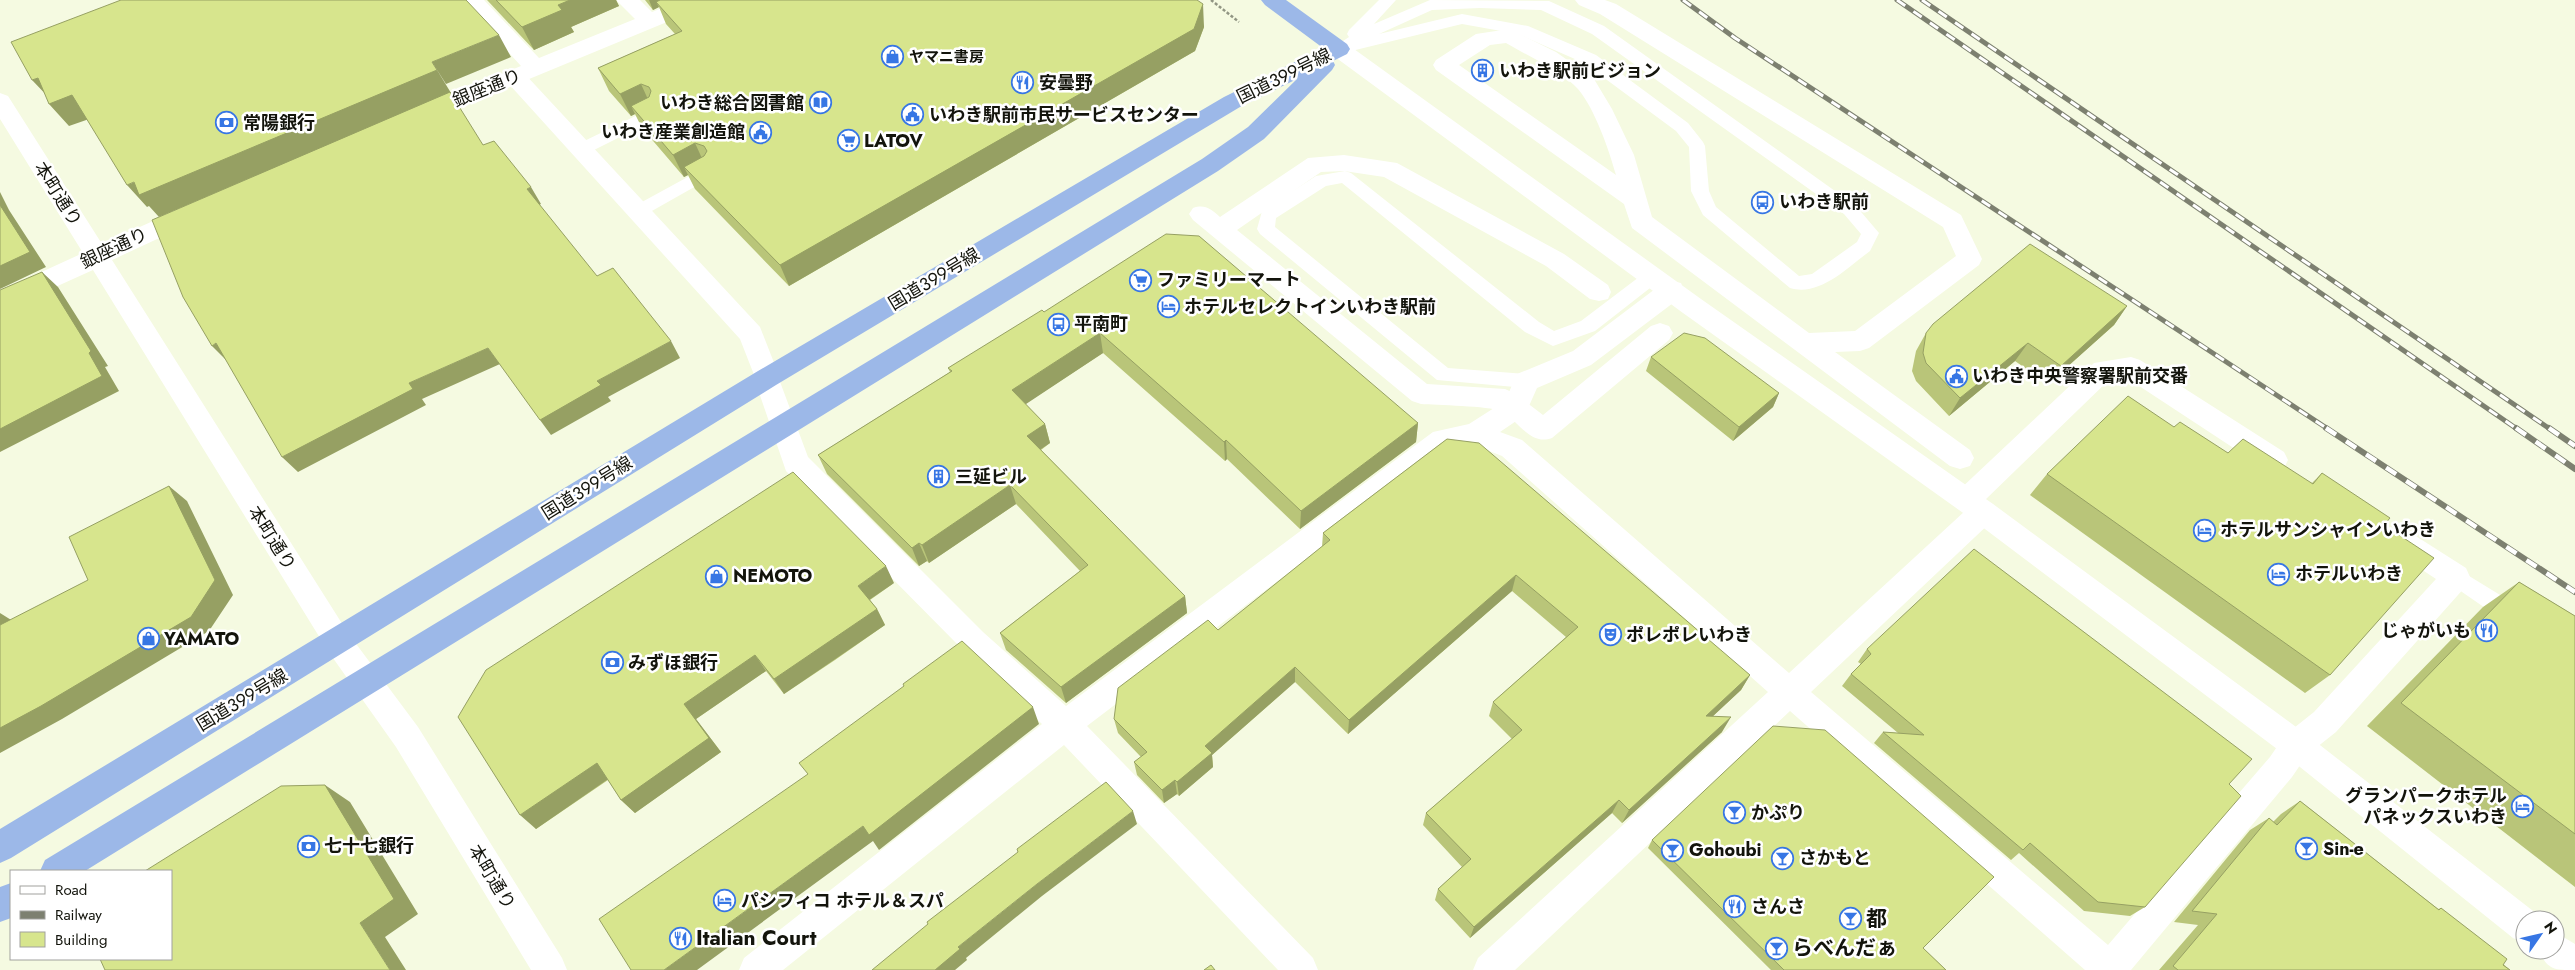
<svg xmlns="http://www.w3.org/2000/svg" width="2575" height="970" font-family="Jost,'Noto Sans JP',sans-serif">
	<style>
		.lines { fill: none; stroke-linecap: round; stroke-linejoin: round }
		.path { stroke: #919583; stroke-width: 2.5; stroke-dasharray: 3 2; stroke-linecap: butt }
		.service { fill: #fff; fill-rule: evenodd }
		.pedestrian { fill: #fff; fill-rule: evenodd }
		.minor { fill: #fff; fill-rule: evenodd }
		.tertiary { fill: #fff; fill-rule: evenodd }
		.trunk { fill: #9cb8e8; fill-rule: evenodd }
		.rail-far1-casing { stroke: #7d8070; stroke-width: 5 }
		.rail-casing { stroke: #7d8070; stroke-width: 6 }
		.rail-far1 { stroke: #fff; stroke-width: 3; stroke-dasharray: 10; stroke-linecap: butt }
		.rail { stroke: #fff; stroke-width: 4.5; stroke-dasharray: 12; stroke-linecap: butt }
		.wall { fill: #b9c579 }
		.shaded-wall { fill: #96a063 }
		.building { fill: #d7e58d; stroke: #96a063 }
		.labels { text-anchor: middle; dominant-baseline: central; stroke-width: 5; stroke-linejoin: round; paint-order: stroke }
		.far-poi-label { font-size: 15px; font-weight: bold; fill: #13140c; stroke: #fff; text-anchor: start }
		.poi-label { font-size: 18px; font-weight: bold; fill: #13140c; stroke: #fff; text-anchor: start }
		.street-label { font-size: 18px; fill: #13140c; stroke: #fff }
		.near-poi-label { font-size: 21px; font-weight: bold; fill: #13140c; stroke: #fff; text-anchor: start }
	</style>
	<rect width="100%" height="100%" fill="#f5fae1"/>
	<g class="lines">
		<path class="path" d="M1211,0l28,22"/>
		<path class="service" d="M1379,0h17l-22,24 56,-24 119,1 55,25 252,180 23,27 -9,18c-22,16 -50,46 -80,37l-87,-73 -12,-24 -2,-44 -13,-16 -92,-68 -66,-29 -56,-10 -123,30 -6,-1 -2,-4 18,-12 -2,-3 2,-4zM1480,8l61,2 51,24 252,180 17,20 -4,8 -45,32 -13,2 -83,-69 -7,-16 -4,-45 -2,-4 -15,-19 -92,-68 -68,-29 -66,-12 -83,20 53,-24z
			M652,108l6,2 2,4 -2,4 -72,36h-12l-2,-4 2,-4z
			M706,167l6,2 3,4 -3,4 -69,39 -6,2 -6,-2 -3,-4 3,-4z
			M1345,171l6,2 188,149 15,9 27,-10 66,-50 6,-2 6,2 3,5 -3,5 -64,50 -42,15 -28,-14 -183,-149 -16,3 -50,32 -1,9 173,141 78,6 7,2 3,5 -3,5 -7,2 -89,-8 -177,-146 -3,-5 5,-18 54,-35z
			M2456,568l67,41 3,7 -3,7 -8,2 -8,-2 -58,-40 -3,-6 3,-6z"/>
		<path class="pedestrian" d="M1575,0h30l11,4 345,211 21,44 -3,6 -110,83 -9,3 -25,1 135,98 4,8 -4,8 -10,3 -10,-3 -318,-238 -8,-24 -188,-134 -3,-5 3,-5 40,-26 33,-5 47,23 38,27 18,30 22,46 18,62 157,116 46,-2 101,-75 -13,-29 -343,-213 -21,-9zM1506,43c20,12 57,29 72,46 17,20 31,61 38,86l-157,-110 31,-20z
			M1344,155l53,8 167,91 44,31 3,7 -3,7 -9,2 -9,-2 -44,-33 -162,-89 -40,-6 -23,1 -84,58 190,154 78,5 9,4 29,22 108,-89 9,-3 9,3 4,7 -4,7 -117,98c-23,8 -33,-18 -52,-27 -10,-5 -65,-6 -79,-7l-9,-3 -219,-181 -4,-6 4,-6c12,-4 18,1 27,9l88,-59z"/>
		<path class="minor" d="M461,0h23l55,58 96,-39 -19,-19h24l12,12 30,-12h30l-4,5 -278,115 -8,3 -8,-3 -3,-5 3,-5 107,-44z
			M0,93l8,3 94,148 80,-36 8,-3 8,3 4,6 -4,6 -86,40 236,373 5,9 -5,9 -10,4 -10,-4 -235,-381 -93,42v-21l83,-38 -83,-134z
			M1672,281l9,2 3,7 -3,7 -90,68 -54,23 -12,27 -25,17 22,8 267,233 176,-162 -8,-3 -4,-8 4,-8 137,-129 37,-6 9,3 144,92 4,8 -4,8 -10,3 -10,-3 -137,-90 -17,1 -126,122 9,3 4,8 -4,8 -182,172 297,253 162,-188 15,-22 29,-23 122,-133 -45,-30 -4,-8 4,-8 10,-4 10,4 55,35 4,9 -4,9 -130,146 -29,23 -15,22 -161,193h-46l-295,-259 -275,259h-42l5,-12 290,-266 -266,-236 -28,-11 -24,5 -363,276 226,232 5,12h-40l-214,-225 -281,225h-44l5,-12 298,-234 -79,-74 -177,-179 -32,-93 4,-7 9,-3 9,3 32,86 175,175 83,74 367,-274 36,-8 36,-23 12,-27 56,-23 90,-68z"/>
		<path class="tertiary" d="M1339,42l8,2 354,255 292,205 314,231 230,179 2,6h-14v23l-12,-5 -228,-183 -312,-235 -290,-207 -352,-259 -3,-5 3,-5z
			M515,70l8,2 237,255 20,51 -4,7 -9,3 -9,-3 -18,-46 -233,-257 -3,-5 3,-5z
			M338,629l10,4 70,94 144,231 5,12h-36l-135,-223 -68,-96 -5,-9 5,-9z
			M2555,932l20,12v26c-20,0 -28,0 -36,-20h16z"/>
		<path class="trunk" d="M1261,0h25l61,44 3,5 -3,5 -14,7 2,4 -3,5 -68,69 -46,32 -1133,700h-45l5,-11 1157,-701 46,-32 49,-48 -57,28 -464,278 -765,473 -11,5v-34l758,-458 466,-274 99,-49 -58,-43z
			M11,883v35l-11,4v-35z"/>
		<defs>
			<path id="rail-far1" d="M1683,0l52,38 593,391
				M1897,0l620,429
				M1922,0l628,429"/>
			<path id="rail" d="M2326,428l249,164
				M2516,428l59,41
				M2549,428l26,18"/>
		</defs>
		<use href="#rail-far1" class="rail-far1-casing"/>
		<use href="#rail" class="rail-casing"/>
		<use href="#rail-far1" class="rail-far1"/>
		<use href="#rail" class="rail"/>
	</g>
	<path class="wall" d="M487,0h129l3,6 -48,21 3,5 -40,18z
		M645,0h552l7,27 -9,24 -406,235 -94,-97 -7,-14 -4,2 -42,-49 -7,-14 -4,2 -22,-25 -11,-23 77,-34 -9,-10 -7,-17 -6,3z
		M2127,306l-13,19 -66,59 -33,-23 -66,55 -33,-35 -4,-10 4,-20 10,-18z
		M1044,312l374,111 -2,19 -116,87 -73,-70 -2,2 -122,-108 -78,51 20,20 5,19 -9,7 144,146 2,17 -121,90 -60,-53 -6,-17 80,-62 -64,-67 -87,59 -2,-2 -8,5 -92,-92 -9,-19 132,-83 -2,-4z
		M1651,357l128,36 -6,14 -40,34 -87,-70z
		M2174,427l54,26 84,30 10,-10 62,52 -54,150 -25,18 -275,-198 17,-21z
		M1447,439l303,236 -9,15 -28,26 9,16 -100,91 -10,-10 -142,125 -35,-38 3,-11 24,-22 -39,-42 3,-12 86,-74 -23,-23 4,-14 73,-65 -54,-46 -164,143 -53,-52 -83,73 1,12 -34,29 -2,-2 -13,9 -27,-28 -3,-13 7,-5 -23,-24 -4,-14 104,-89 104,-83 1,-14z
		M2519,582l56,34v271l-208,-161 116,-119z
		M894,583l-24,17 7,9 8,16 -50,35 -51,34 -18,-23 -70,48 25,33 -86,61 -14,-13 -13,-20 -72,49 -78,-112z
		M1867,649l362,135 -84,123 -15,9 -46,-5 -65,-58 -8,7 -137,-117 9,-11 15,1 -56,-47 9,-12 10,-10 -3,-2z
		M2300,801l138,108 3,-1 69,62h-351l39,-45 -24,-3 76,-92 19,-12 4,4 8,-8z
		M1652,840l271,108 23,22h-175l-123,-122z"/>
	<path class="shaded-wall" d="M570,0h46l3,6 -48,21 3,5 -40,18 -12,-23 36,-22z
		M649,0h28l-21,2 3,5 -6,3z
		M1203,4l1,23 -9,24 -406,235 -9,-21z
		M499,35l12,22 -65,27 -14,-22z
		M437,70l14,23 -292,124 -10,-11 -2,1 -20,-22z
		M38,78l34,17 20,23 -23,8 -20,-22 4,-2 -21,-22z
		M641,84l10,22h-20l4,8 -4,2 -11,-22z
		M695,143l10,22 -21,2 4,8 -4,2 -11,-22z
		M531,187l10,17 -4,2 -10,-17z
		M0,192l9,18 37,57 -46,22z
		M42,272l16,15 50,79 -3,1 14,24 -119,61v-23z
		M2127,306l-13,19 -66,59 13,-18z
		M1100,333l3,20 -86,57 -5,-20z
		M671,341l9,17 -72,39 3,4 -60,34 -11,-15 57,-39z
		M216,343l12,19 -16,-16z
		M2028,343l-13,18 -66,55 11,-18z
		M488,348l12,16 -78,35 4,6 -128,67 -16,-15 127,-74z
		M1779,393l-6,14 -40,34 6,-14z
		M1418,423l-2,19 -116,87 1,-18z
		M1045,424l5,19 -18,12 -5,-19z
		M1226,440l1,19 -2,2 -1,-19z
		M1010,485l6,19 -87,59 -7,-18z
		M169,486l18,15 46,94 -24,36 -147,88 -62,34v-25z
		M919,543l8,18 -8,5 -7,-18z
		M886,566l8,17 -28,19 -8,-16z
		M1516,575l-4,16 -164,143 1,-14z
		M1185,596l2,17 -121,90 -5,-16z
		M877,609l8,16 -101,69 -10,-15z
		M0,613l16,10 -16,4z
		M755,655l11,16 -70,48 25,33 -86,61 -14,-13 63,-96z
		M1295,667v15l-83,73 1,12 -34,29 -2,-14 28,-36z
		M1750,675l-9,15 -43,40 8,-14z
		M1033,707l6,17 -160,126 -6,-9 -176,129h-33l199,-144z
		M1731,717l-9,15 -100,91 7,-13z
		M597,763l14,14 -75,52 -16,-14z
		M1175,780l2,14 -13,9 -2,-13z
		M325,785l25,17 68,112 -33,23 21,33h-16l-30,-47z
		M1619,800l-7,13 -142,125 4,-11z
		M1133,811l4,13 -95,72 -76,62 1,2 -12,10h-20l23,-23 79,-63z"/>
	<path class="building" d="M121,0h345l33,35 -67,27 5,8 -298,125 -5,-13 -7,3 -55,-90 -23,9 -11,-26 -6,2 -21,-38z
		M496,0h74l-12,5 4,5 -40,17z
		M660,0h537l6,4 -9,25 -414,236 -96,-98 20,-11 3,-5 -3,-5 -9,-3 -22,12 -42,-49 18,-9 2,-6 -2,-4 -8,-3 -21,10 -22,-26 84,-37 -26,-29z
		M450,92l33,53 11,-4 37,46 -4,2 70,87 16,-8 58,73 -74,40 4,4 -61,35 -52,-72 -79,35 4,6 -131,68 -66,-114 -4,3 -29,-49 -31,-77z
		M0,205l30,47 -30,14z
		M1166,234l33,2 219,187 -117,88 -75,-71 -2,2 -124,-109 -88,57 33,34 -18,12 158,160 -124,91 -61,-54 88,-68 -78,-80 -88,60 -3,-2 -7,5 -94,-93 134,-84 -4,-3 94,-58 2,2z
		M2030,244l97,62 -66,60 -33,-23 -68,55 -34,-35 -3,-10 3,-20 7,-9z
		M42,272l49,79 -2,2 13,23 -102,53v-139z
		M1684,333l21,5 74,55 -40,34 -88,-70z
		M2128,396l46,31 6,-5 48,31 15,-14 70,45 9,-11 68,45 -6,7 50,33 -104,117 -283,-201z
		M1447,439l32,4 271,232 -44,41 25,1 -102,93 -10,-10 -145,127 -36,-38 33,-30 -45,-46 96,-83 -29,-28 85,-75 -62,-52 -167,145 -54,-53 -90,79 7,7 -35,29 -2,-2 -13,10 -28,-28 13,-10 -33,-33 4,-31 90,-68 10,10 112,-90 -7,-7z
		M793,472l93,94 -28,20 19,23 -103,70 -19,-24 -71,49 25,34 -88,62 -24,-37 -77,52 -62,-98 28,-47z
		M169,486l46,94 -24,37 -150,89 -41,22v-103l88,-45 -19,-43z
		M1974,549l278,210 -23,25 12,12 -96,111 -47,-5 -68,-59 -7,7 -140,-118 41,3 -73,-61 20,-20 -4,-5z
		M2519,582l56,34v218l-174,-131z
		M962,641l71,66 -164,128 -6,-9 -199,144h-33l-32,-51 209,-145 -9,-11 105,-77 -1,-2z
		M1773,726l52,4 169,147 -71,71 23,22h-162l-132,-130z
		M1106,782l27,29 -96,73 -79,63 2,2 -25,21h-63l56,-46 -1,-2 91,-70 -1,-3z
		M325,785l69,114 -34,24 30,47h-285l-5,-11h71v-88h-26l136,-85z
		M2300,801l139,109 2,-2 66,51 -4,6 7,5h-332l-5,-4 44,-52 -25,-3 77,-93 8,7z
		M1211,965l4,5h-11z"/>
	<defs>
		<symbol id="shop-ring" viewBox="-11 -11 22 22"><circle r="9.5" fill="#fff" stroke="#3776e4" stroke-width="1.5"/><path d="M-5-2.5h2.3a2.7 3.5 0 0 1 5.4 0H5L5.5 6h-11ZM-1.5-2.5h3a1.5 2.3 0 0 0-3 0Z" fill="#3776e4"/></symbol>
		<symbol id="building-ring" viewBox="-11 -11 22 22"><circle r="9.5" fill="#fff" stroke="#3776e4" stroke-width="1.5"/><path d="M-4-6H4V6H1V3H-1V6H-4ZM-2.5-4.3h1.7v1.8h-1.7ZM.8-4.3h1.7v1.8H.8ZM-2.5-1h1.7V.8h-1.7ZM.8-1h1.7V.8H.8Z" fill="#3776e4"/></symbol>
		<symbol id="restaurant-ring" viewBox="-11 -11 22 22"><circle r="9.5" fill="#fff" stroke="#3776e4" stroke-width="1.5"/><path d="M-5-6h1v4h1v-4h1v4h1v-4h1v5L-1.5 .5V6h-2V.5L-5-1ZM5-6V6H3V1.5H1.5Q1.5-4 5-6Z" fill="#3776e4"/></symbol>
		<symbol id="library-ring" viewBox="-11 -11 22 22"><circle r="9.5" fill="#fff" stroke="#3776e4" stroke-width="1.5"/><path d="M-6-4Q-3-5.5-.7-3.5V5Q-3 3-6 4ZM6-4Q3-5.5 .7-3.5V5Q3 3 6 4Z" fill="#3776e4"/></symbol>
		<symbol id="civic-ring" viewBox="-11 -11 22 22"><circle r="9.5" fill="#fff" stroke="#3776e4" stroke-width="1.5"/><path d="M-.6-6.5H3V-4.5H.6V-3L4-1V1h2V6H-6V1h2V-1L-.6-3ZM-1.2 2.5V6h2.4V2.5Z" fill="#3776e4"/></symbol>
		<symbol id="bank-ring" viewBox="-11 -11 22 22"><circle r="9.5" fill="#fff" stroke="#3776e4" stroke-width="1.5"/><path d="M-6-4H6V4H-6ZM0-2.3a2.3 2.3 0 1 0 0 4.6a2.3 2.3 0 1 0 0-4.6Z" fill="#3776e4"/></symbol>
		<symbol id="supermarket-ring" viewBox="-11 -11 22 22"><circle r="9.5" fill="#fff" stroke="#3776e4" stroke-width="1.5"/><path d="M-6-5.5h2.5l.6 2H6L4.5 2H-2.5L-4.4-4H-6ZM-1.5 3.2a1.3 1.3 0 1 0 .1 0ZM3 3.2a1.3 1.3 0 1 0 .1 0Z" fill="#3776e4"/></symbol>
		<symbol id="bus-ring" viewBox="-11 -11 22 22"><circle r="9.5" fill="#fff" stroke="#3776e4" stroke-width="1.5"/><path d="M-5-6H5V4H4V6H2V4H-2V6H-4V4H-5ZM-3.5-4V0h7V-4ZM-3.5 1.2v1.5H-2V1.2ZM2 1.2v1.5H3.5V1.2Z" fill="#3776e4"/></symbol>
		<symbol id="hotel-ring" viewBox="-11 -11 22 22"><circle r="9.5" fill="#fff" stroke="#3776e4" stroke-width="1.5"/><path d="M-6-4.5h1.5V1H6V5H4.5V3h-9V5H-6ZM-4 0a1.8 1.8 0 1 1 3.6 0ZM.5 0V-2.5h3Q6-2.5 6 0Z" fill="#3776e4"/></symbol>
		<symbol id="theatre-ring" viewBox="-11 -11 22 22"><circle r="9.5" fill="#fff" stroke="#3776e4" stroke-width="1.5"/><path d="M-5-5.5Q0-4 5-5.5V0Q5 5 0 6Q-5 5-5 0ZM-3.3-2.5H-1v1.5H-3.3ZM1-2.5H3.3v1.5H1ZM-2.8 1Q0 5.5 2.8 1Z" fill="#3776e4"/></symbol>
		<symbol id="bar-ring" viewBox="-11 -11 22 22"><circle r="9.5" fill="#fff" stroke="#3776e4" stroke-width="1.5"/><path d="M-6-5H6L.8 .8V4.5H3.5V6h-7V4.5H-.8V.8Z" fill="#3776e4"/></symbol>
	</defs>
	<g fill-rule="evenodd">
		<use href="#shop-ring" x="880" y="44" width="25" height="25"/>
		<use href="#building-ring" x="1470" y="58" width="25" height="25"/>
		<use href="#restaurant-ring" x="1010" y="70" width="25" height="25"/>
		<use href="#library-ring" x="808" y="90" width="25" height="25"/>
		<use href="#civic-ring" x="900" y="102" width="25" height="25"/>
		<use href="#bank-ring" x="214" y="110" width="25" height="25"/>
		<use href="#civic-ring" x="748" y="120" width="25" height="25"/>
		<use href="#supermarket-ring" x="836" y="128" width="25" height="25"/>
		<use href="#bus-ring" x="1750" y="190" width="25" height="25"/>
		<use href="#supermarket-ring" x="1128" y="268" width="25" height="25"/>
		<use href="#hotel-ring" x="1156" y="294" width="25" height="25"/>
		<use href="#bus-ring" x="1046" y="312" width="25" height="25"/>
		<use href="#civic-ring" x="1944" y="364" width="25" height="25"/>
		<use href="#building-ring" x="926" y="464" width="25" height="25"/>
		<use href="#hotel-ring" x="2192" y="518" width="25" height="25"/>
		<use href="#hotel-ring" x="2266" y="562" width="25" height="25"/>
		<use href="#shop-ring" x="704" y="564" width="25" height="25"/>
		<use href="#restaurant-ring" x="2474" y="618" width="25" height="25"/>
		<use href="#theatre-ring" x="1598" y="622" width="25" height="25"/>
		<use href="#shop-ring" x="136" y="626" width="25" height="25"/>
		<use href="#bank-ring" x="600" y="650" width="25" height="25"/>
		<use href="#hotel-ring" x="2510" y="794" width="25" height="25"/>
		<use href="#bar-ring" x="1722" y="800" width="25" height="25"/>
		<use href="#bank-ring" x="296" y="834" width="25" height="25"/>
		<use href="#bar-ring" x="2294" y="836" width="25" height="25"/>
		<use href="#bar-ring" x="1660" y="838" width="25" height="25"/>
		<use href="#bar-ring" x="1770" y="846" width="25" height="25"/>
		<use href="#hotel-ring" x="712" y="888" width="25" height="25"/>
		<use href="#restaurant-ring" x="1722" y="894" width="25" height="25"/>
		<use href="#bar-ring" x="1838" y="906" width="25" height="25"/>
		<use href="#restaurant-ring" x="668" y="926" width="25" height="25"/>
		<use href="#bar-ring" x="1764" y="936" width="25" height="25"/>
	</g>
	<g class="labels">
		<g class="far-poi-label">
			<text x="909" y="57">ヤマニ書房</text>
		</g>
		<g class="poi-label">
			<text x="1499" y="71">いわき駅前ビジョン</text>
			<text x="1039" y="83">安曇野</text>
			<text x="804" y="103" text-anchor="end">いわき総合図書館</text>
			<text x="929" y="115">いわき駅前市民サービスセンター</text>
			<text x="243" y="123">常陽銀行</text>
			<text x="745" y="132" text-anchor="end">いわき産業創造館</text>
			<text x="864" y="141">LATOV</text>
			<text x="1779" y="202">いわき駅前</text>
			<text x="1157" y="280">ファミリーマート</text>
			<text x="1184" y="307">ホテルセレクトインいわき駅前</text>
			<text x="1074" y="324">平南町</text>
			<text x="1972" y="376">いわき中央警察署駅前交番</text>
			<text x="955" y="477">三延ビル</text>
			<text x="2220" y="530">ホテルサンシャインいわき</text>
			<text x="2295" y="574">ホテルいわき</text>
			<text x="733" y="576">NEMOTO</text>
			<text x="2471" y="631" text-anchor="end">じゃがいも</text>
			<text x="1626" y="635">ポレポレいわき</text>
			<text x="164" y="639">YAMATO</text>
			<text x="628" y="663">みずほ銀行</text>
			<text x="2507" y="796" text-anchor="end">グランパークホテル<tspan x="2507" dy="21">パネックスいわき</tspan></text>
			<text x="1751" y="813">かぷり</text>
			<text x="324" y="846">七十七銀行</text>
			<text x="2323" y="849">Sin-e</text>
			<text x="1689" y="850">Gohoubi</text>
			<text x="1799" y="858">さかもと</text>
			<text x="741" y="901">パシフィコ ホテル＆スパ</text>
			<text x="1751" y="907">さんさ</text>
		</g>
		<g class="street-label">
			<text transform="translate(1284 76) rotate(-26)">国道399号線</text>
			<text transform="translate(487 88) rotate(-22)">銀座通り</text>
			<text transform="translate(58 194) rotate(58)">本町通り</text>
			<text transform="translate(114 248) rotate(-25)">銀座通り</text>
			<text transform="translate(934 279) rotate(-31)">国道399号線</text>
			<text transform="translate(587 488) rotate(-32)">国道399号線</text>
			<text transform="translate(272 538) rotate(58)">本町通り</text>
			<text transform="translate(242 700) rotate(-31)">国道399号線</text>
			<text transform="translate(492 877) rotate(59)">本町通り</text>
		</g>
		<g class="near-poi-label">
			<text x="1866" y="919">都</text>
			<text x="696" y="938">Italian Court</text>
			<text x="1792" y="948">らべんだぁ</text>
		</g>
	</g>
	<rect x="10" y="870" width="162" height="90" fill="#ffffff" stroke="#a1a19e"/>
	<rect x="20" y="886" width="25" height="8" fill="#ffffff" stroke="#a1a19e"/>
	<text x="55" y="895" font-size="15" fill="#13140c">Road</text>
	<rect x="20" y="911" width="25" height="8" fill="#7d8070" stroke="#a1a19e"/>
	<text x="55" y="920" font-size="15" fill="#13140c">Railway</text>
	<rect x="20" y="932" width="25" height="15" fill="#d7e58d" stroke="#a1a19e"/>
	<text x="55" y="945" font-size="15" fill="#13140c">Building</text>
	<g transform="translate(2540 935) rotate(56)"><circle r="24" fill="#ffffff" stroke="#a1a19e"/>
	<path d="M0-4L9 19L0 12L-9 19Z" fill="#3776e4"/>
	<text y="-8" font-size="14" font-weight="bold" text-anchor="middle" fill="#13140c">N</text>
	</g>
</svg>
